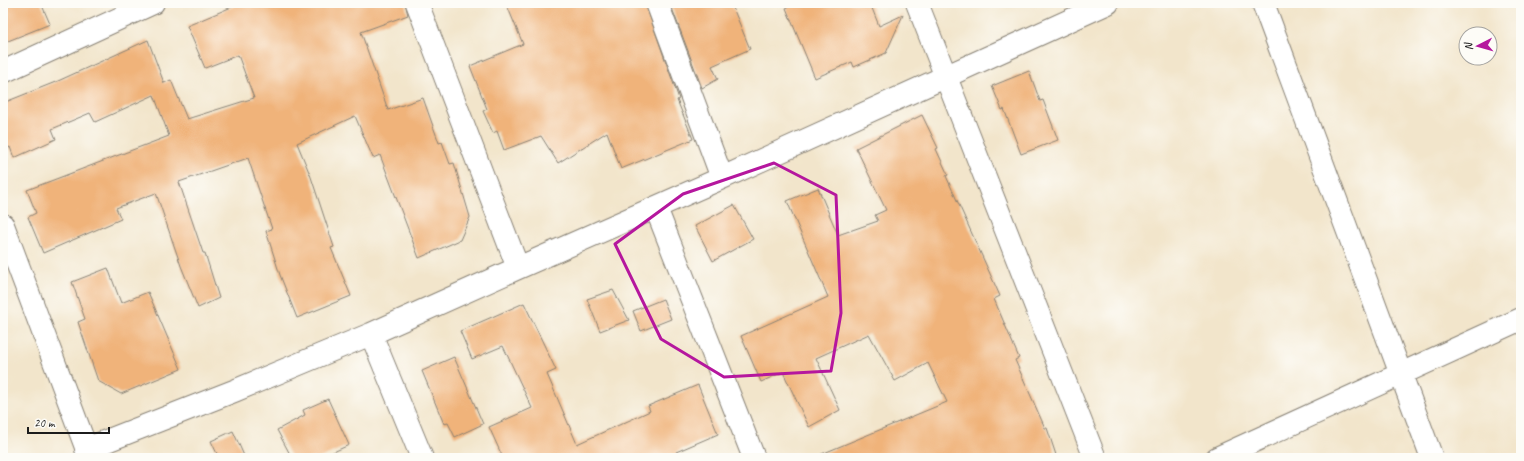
<svg xmlns="http://www.w3.org/2000/svg" width="1524" height="461" font-family="Caveat,sans-serif">
	<style>
		.building { fill: #f0b37a }
		.lines { fill: none; stroke-linecap: round; stroke-linejoin: round }
		.street-casing { stroke: #878074; stroke-width: 24 }
		.street { stroke: #fff; stroke-width: 22 }
		.marked { fill: none; stroke: #b5179e; stroke-width: 3; stroke-linejoin: round }
	</style>
	<rect width="100%" height="100%" fill="#fdfcf7"/>
	<filter id="ink" filterUnits="userSpaceOnUse"><feTurbulence type="fractalNoise" baseFrequency=".025" numOctaves="2"/><feDisplacementMap in="SourceGraphic" scale="8" xChannelSelector="R" yChannelSelector="G"/><feConvolveMatrix kernelMatrix="1 2 1 2 8 2 1 2 1" color-interpolation-filters="sRGB"/></filter>
	<filter id="wash" filterUnits="userSpaceOnUse"><feTurbulence type="fractalNoise" baseFrequency=".012" numOctaves="4" result="noise"/><feDisplacementMap in="SourceGraphic" scale="16" xChannelSelector="R" yChannelSelector="G"/><feGaussianBlur stdDeviation="0.9" result="paint"/><feColorMatrix in="noise" values="0 0 0 0 0 0 0 0 0 0 0 0 0 0 0 0 0 1.4 0 .05"/><feComposite in="paint" operator="in"/></filter>
	<g filter="url(#wash)">
		<rect width="100%" height="100%" fill="#f2e5cb"/>
		<g id="blocks">
			<path class="building" d="M3,3h38l9,21 -47,19z
				M241,3h164l3,12 -47,17 27,78 35,-12 16,45 3,-1 8,22 4,-1 16,54 -10,23 -41,18 -39,-103 -7,3 -18,-42 -58,27 14,34 23,70 -3,1 20,48 -54,22 -17,-43 -14,-44 6,-2 -24,-71 -69,24 24,71h2l14,45 -21,10 -17,-42 -25,-73 -40,15 5,11 -78,34 -15,-36 8,-4 -9,-23 142,-54 -15,-41 -59,27 -5,-9 -38,16 4,10 -42,19 -4,-11 -2,1 -5,-12v-33l55,-22 90,-41 16,43 7,-3 16,39 67,-21 -16,-43 -33,13 -18,-42z
				M506,3h139l34,96 -2,1 16,39 -72,30 -14,-37 -49,31 -17,-27 -37,14 -7,-19 -4,2 -10,-22 4,-2 -17,-43 53,-22z
				M670,3h61l19,46 -38,17 6,13 -16,9z
				M797,3h73l9,23 24,-11 -17,38 -32,14 -2,-5 -37,16 -29,-70z
				M1029,71l11,30 3,-1 15,40 -37,14 -17,-45 -2,1 -10,-24z
				M922,115l16,33 -2,1 12,26 -2,1 54,120 -6,3 25,59 -4,2 30,68h2l10,30h-245l135,-56 -19,-39 -33,18 -26,-47 -53,24 24,52 -31,17 -26,-55 -22,10 -20,-46 87,-39 -41,-96 31,-13 20,47 40,-14 -3,-6 11,-5 -30,-62z
				M734,205l19,34 -40,22 -18,-35z
				M108,268l13,35 27,-11 33,77 -60,25 -23,-13 -20,-59 7,-3 -13,-37z
				M613,290l16,30 -29,11 -13,-32z
				M663,299l8,20 -30,12 -8,-20z
				M524,303l32,67 -9,4 30,70 73,-33 -2,-5 50,-21 20,49 -42,18 3,6h-176l-14,-31 43,-19 -29,-62 -31,13 -12,-28z
				M454,357l29,67 -28,13 -7,-14 -4,1 -22,-53z
				M328,399l21,46 -29,13h-28l-15,-28 28,-15 -2,-5z
				M233,431l12,27h-26l-8,-17z"/>
		</g>
	</g>
	<g filter="url(#ink)">
		<use href="#blocks" fill-opacity="0" stroke="#878074" stroke-width="1"/>
		<g class="lines">
			<defs>
				<path id="street" d="M417,3l101,265
					M657,3l65,175
					M917,3l178,455
					M1263,3l169,455
					M3,72l150,-69
					M656,208l98,250
					M3,225l87,233
					M371,334l51,124
					M86,449l148,-58 137,-57 147,-66 204,-90 386,-175
					M1217,458l304,-139"/>
			</defs>
			<use href="#street" class="street-casing"/>
			<use href="#street" class="street"/>
		</g>
	</g>
	<path class="marked" d="M774,163l62,32 5,118 -10,58 -107,6 -63,-38 -46,-95 68,-50z"/>
	<rect width="1524" height="461" fill="none" stroke="#fdfcf7" stroke-width="16"/>
	<g transform="translate(1478 46) rotate(264)"><circle r="19" fill="#fdfcf7" stroke="#a3a29f"/>
	<path d="M0-3L7 15L0 10L-7 15Z" fill="#b5179e"/>
	<text y="-6" font-size="11" font-weight="bold" text-anchor="middle" fill="#1c1c1c">N</text>
	</g>
	<path d="M28 427v6h81v-6" fill="none" stroke="#1c1c1c" stroke-width="2"/>
	<text x="34" y="427" font-size="12" fill="#1c1c1c" stroke="#fdfcf7" stroke-width="3" paint-order="stroke">20 m</text>
</svg>
